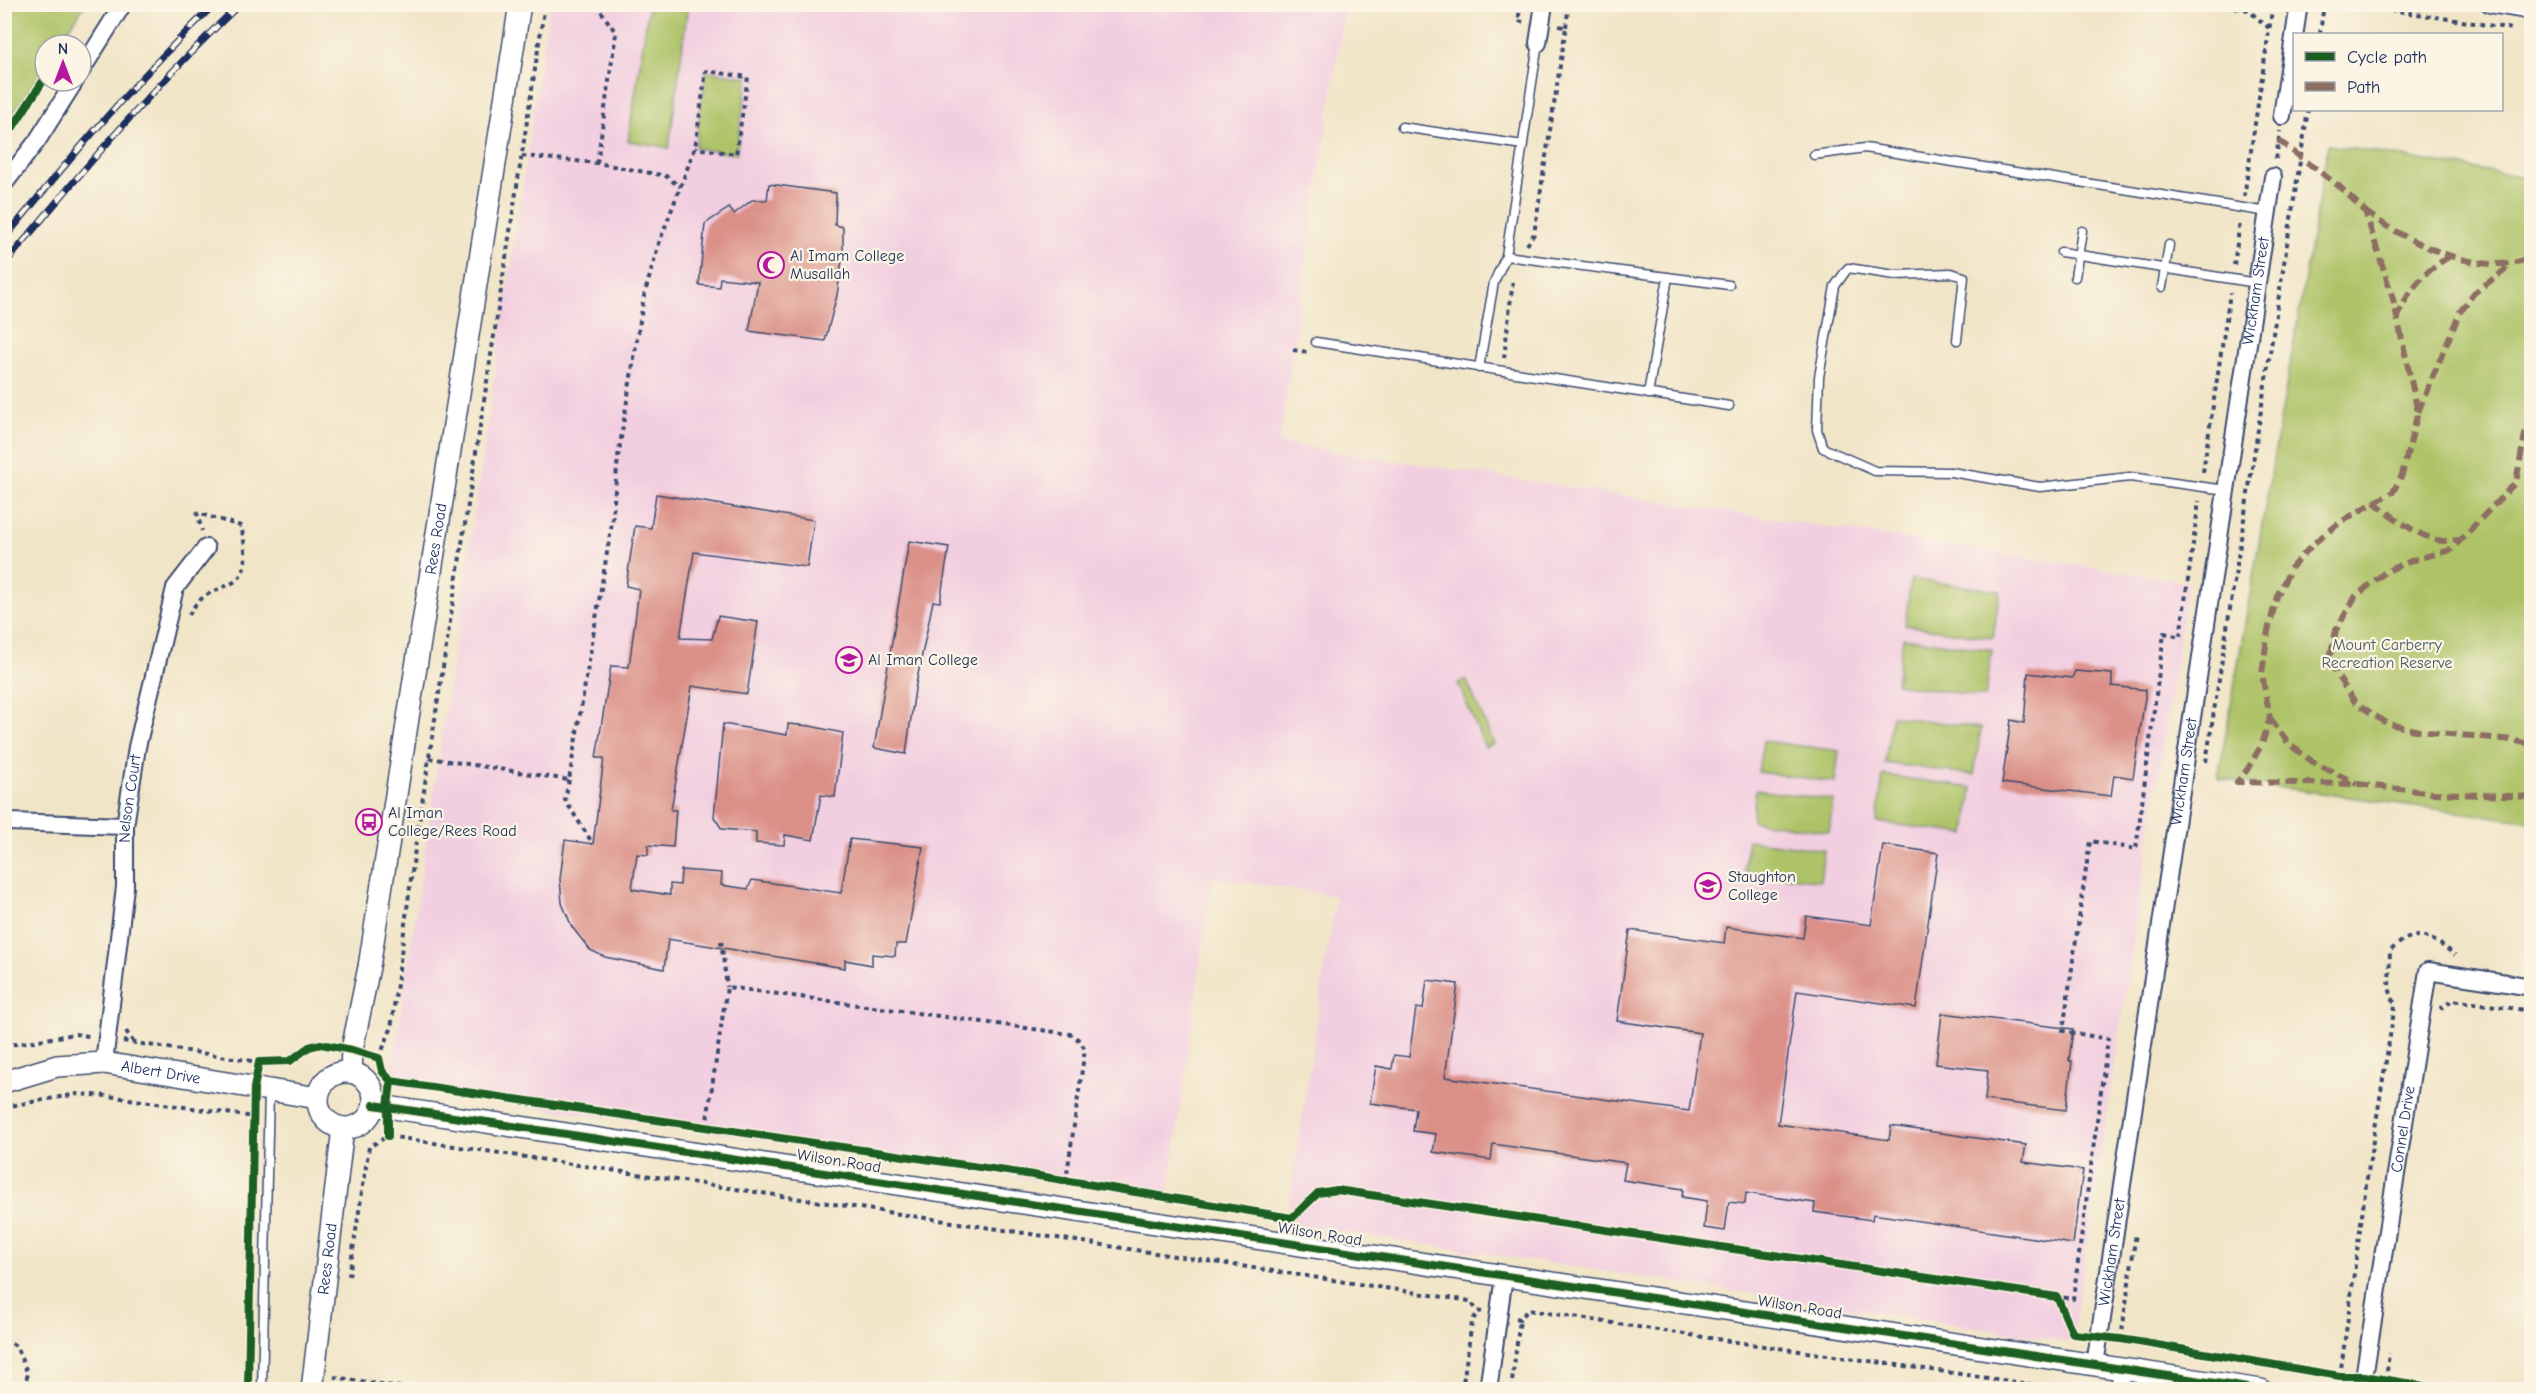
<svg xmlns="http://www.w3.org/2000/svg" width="2536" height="1394" font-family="'Comic Neue',sans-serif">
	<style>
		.built { fill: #f2cfe0 }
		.green { fill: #aec368; stroke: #647963; stroke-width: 1.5 }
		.building { fill: #da8f87 }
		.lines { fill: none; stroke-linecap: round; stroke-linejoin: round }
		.service-casing { stroke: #3b4a6e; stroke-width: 11 }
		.minor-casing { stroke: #3b4a6e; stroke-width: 20 }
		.tertiary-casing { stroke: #3b4a6e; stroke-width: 24 }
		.path { stroke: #3b4a6e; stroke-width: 4; stroke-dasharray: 4.5 4.5; stroke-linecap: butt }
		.service { stroke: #fff; stroke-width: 8 }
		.minor { stroke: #fff; stroke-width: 16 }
		.tertiary { stroke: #fff; stroke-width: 21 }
		.rail-casing { stroke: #1b2f5e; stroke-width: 7 }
		.rail { stroke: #fcf5e5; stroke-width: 4.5; stroke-dasharray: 14; stroke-linecap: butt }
		.quiet { stroke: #8d6e63; stroke-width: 6; stroke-dasharray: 12 6; stroke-linecap: butt }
		.cycleway-casing { stroke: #fcf5e5; stroke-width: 11 }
		.cycleway { stroke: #1b5e20; stroke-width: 8 }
		.labels { text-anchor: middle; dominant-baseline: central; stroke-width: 4.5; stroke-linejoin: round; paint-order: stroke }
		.poi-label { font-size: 16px; fill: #1b2f5e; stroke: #fcf5e5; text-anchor: start }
		.street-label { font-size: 16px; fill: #1b2f5e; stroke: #fcf5e5 }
		.park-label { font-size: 16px; fill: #475b61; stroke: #fcf5e5 }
	</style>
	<rect width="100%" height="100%" fill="#fcf5e5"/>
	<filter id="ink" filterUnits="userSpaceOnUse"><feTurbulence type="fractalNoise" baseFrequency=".0167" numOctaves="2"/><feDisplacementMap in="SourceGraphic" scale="12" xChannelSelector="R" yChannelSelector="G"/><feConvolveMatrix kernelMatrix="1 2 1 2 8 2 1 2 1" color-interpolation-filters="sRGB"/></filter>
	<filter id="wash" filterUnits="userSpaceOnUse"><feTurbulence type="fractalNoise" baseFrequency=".008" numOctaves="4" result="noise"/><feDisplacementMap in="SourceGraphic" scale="24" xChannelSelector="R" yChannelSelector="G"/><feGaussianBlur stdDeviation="1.35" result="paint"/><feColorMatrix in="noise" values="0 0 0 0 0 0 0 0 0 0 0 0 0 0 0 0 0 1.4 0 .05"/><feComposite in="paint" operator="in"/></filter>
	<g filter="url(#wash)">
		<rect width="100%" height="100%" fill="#f1e5c7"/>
		<path class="built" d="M549,5h796l-66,438 909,139 -116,760 -786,-119 50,-327 -124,-19 -44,322 -778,-113z"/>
		<path class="green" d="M5,4l80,1 -27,40h-13v20l-40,62z
			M649,5h39l-19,143 -41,-7z
			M706,71l42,6 -12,77 -41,-6z
			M2328,145l203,33v644l-313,-43z
			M1911,579l89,12 -7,47 -88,-13z
			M1903,638l89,12 -7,47 -89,-13z
			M1466,679l28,65 -9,3 -27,-64z
			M1892,716l89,12 -7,47 -89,-12z
			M1763,741l76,10 -4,31 -77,-10z
			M1883,775l89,13 -6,46 -89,-12z
			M1756,790l77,10 -4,32 -77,-11z
			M1748,840l76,10 -4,31 -76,-10z"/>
		<g id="blocks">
			<path class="building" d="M769,184l67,9 -1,32 8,2v26l-6,42 -12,46 -76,-10 9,-49 -38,-4 -1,9 -20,-2 6,-61 24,-16 5,6 18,-14h15z
				M656,494l158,26 -7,47 -113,-15 -14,86 32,1 6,-23 40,6 -11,72 -55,-8 -21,124h5l-3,37 -25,-2v10l-11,-1 -5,35 38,6v-11l10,1 1,-15 41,3 -1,12 27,4 4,-9 89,13 9,-54 73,8 -17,97h-10l-1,12 -23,-2v11l-27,-5v8l-177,-29 -4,30 -59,-12 -15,-7 -18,-23 -10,-24 -2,-24 5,-39 28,4 11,-86h-8l15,-92 18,1 10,-78 -13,-3 9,-60 16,2z
				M909,541l40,6 -9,55 -7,-1 -18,88 -9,65 -32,-6z
				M2075,671l37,3v12l34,4 -13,88 -19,-3 -3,21 -109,-13 9,-63 13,3 4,-50 44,5z
				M723,724l64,11 1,-11 22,2 33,7 -8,64 -14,-2 -8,45 -28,-5 -1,10 -28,-2v-11l-34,-3 -8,-12z
				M1883,845l55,8 -22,155 -119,-17 -19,133 111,16 2,-14 135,19 -3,17 60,8 -10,74 -200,-30 -1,6 -58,-8 1,-9 -69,-10 -1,11 -16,-2 -4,29 -21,-3 3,-27 -25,-4 1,-8 -60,-9 3,-17 -133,-19 -2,16 -58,-8 3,-18 -23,-3 3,-22 -46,-6 6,-37 16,3 2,-14 15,2 7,-49 7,1 4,-29 31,4 -13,93 244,34 11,-78 -83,-12 13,-91 94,13 2,-16 77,11 3,-22 65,9z
				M1942,1013l131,16 -4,32h3l-6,49 -81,-10 3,-30 -52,-6z"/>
		</g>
	</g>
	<g filter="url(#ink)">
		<use href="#blocks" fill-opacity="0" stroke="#3b4a6e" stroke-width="1.5"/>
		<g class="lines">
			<defs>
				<path id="service" d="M1402,127l121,18
					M1814,155l51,-7 403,64
					M2061,252l196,31
					M1506,256l223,29
					M2075,277l7,-46
					M2162,287l7,-42
					M1957,340l7,-63 -13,-4 -56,2 -47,-7 -13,18 -16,91 -2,53 6,18 52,23 76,1 89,15 90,-10 96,13
					M1316,342l413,64
					M1479,368l15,-86 12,-26 32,-213
					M1648,394l20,-117
					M262,1390l7,-299"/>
				<g id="minor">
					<path d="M2490,4l42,7"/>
					<path d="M1538,43l6,-39"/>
					<path d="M81,71l42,-67"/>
					<path d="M2282,116l17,-112"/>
					<path d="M4,184l33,-43 38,-60"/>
					<path d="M4,820l5,2 116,4"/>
					<path id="s1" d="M104,1063l21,-176v-61l12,-79 38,-159 31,-40"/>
					<path id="s2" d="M2095,1365l178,-1188"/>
					<path d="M1488,1390l16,-114"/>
					<path d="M2119,1390l3,-20"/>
					<path id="s3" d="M2362,1390l66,-419 104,16"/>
				</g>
				<g id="tertiary">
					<circle cx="346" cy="1100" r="28"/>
					<path id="s4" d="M351,1072l1,-22 17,-83 151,-963"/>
					<path id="s5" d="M4,1082l53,-16 47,-3 214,35"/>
					<path d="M374,1105l1887,285"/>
					<path id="s6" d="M312,1390l31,-262"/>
				</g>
			</defs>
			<use href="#service" class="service-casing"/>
			<use href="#minor" class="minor-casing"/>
			<use href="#tertiary" class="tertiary-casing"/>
			<path class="path" d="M596,4l20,29 -19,130
				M1521,4l-3,17 6,1
				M2218,4l30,6 21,18
				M2337,4l54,6 122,19
				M2323,10l12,-6
				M1566,27l3,-23
				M2320,34l4,-30
				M522,156l75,7 69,13 14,11
				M2276,159l4,-28
				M2244,197l29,-193
				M1527,245l7,-11 32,-207 -8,-1
				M2234,265l6,-43
				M1293,350l14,2
				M1504,358l9,-79
				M2203,472l27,-179
				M189,615c22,-45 71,-8 52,-89l-44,-13 5,18
				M429,758l140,22 43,-257 6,-66 26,-161 15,-53 36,-95 11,-77 42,6 -12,77 -41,-6
				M2206,762l102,-652
				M569,780l-4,20 28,44
				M721,941l6,46
				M2440,1009l12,-9 80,11
				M126,1031l8,12
				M123,1041l136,21
				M4,1046l71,-12 14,2
				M379,1058l12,-29 24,-180 130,-845
				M391,1081l642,94 259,43 26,-25 19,-3 736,109 35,-260 -45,-8 27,-190 46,8 28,-216 16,4 19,-136
				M4,1107l73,-13 31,2 146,21
				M706,1127l21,-140 343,47 9,6 6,9 -19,132
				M349,1276l20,-129 19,-11 1082,165 8,10 4,1
				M2058,1298l15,36 10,1
				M1516,1318l4,1 8,-9 208,32 336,48
				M4,1339l12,7 12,28 -5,16
				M2120,1339l220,37
				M2121,1339l15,-106
				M2340,1376l27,-198 28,-173 -6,-17 1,-37c25,-25 41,-15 65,4
				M334,1377l85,13
				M2386,1380l3,-27
				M2386,1380l62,10
				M1462,1390l10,-68 6,-11
				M1511,1390l9,-71"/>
			<use href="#service" class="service"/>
			<use href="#minor" class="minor"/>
			<use href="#tertiary" class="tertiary"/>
			<defs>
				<path id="rail" d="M4,239c66,-81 135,-163 211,-235
					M4,265c75,-91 151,-180 236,-261"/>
			</defs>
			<use href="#rail" class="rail-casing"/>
			<use href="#rail" class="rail"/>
			<path class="quiet" d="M2278,140l62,47 25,24 28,88 25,113 -16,63 -9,17 -51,29 -28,22 -23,25 -14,28 -9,35 -6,43 8,44 -8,26 -15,26 -10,12 120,2 77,9 98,4
				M2365,211c31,25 94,55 134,53 11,0 22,-3 33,-6
				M2396,319c13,-30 28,-48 56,-64
				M2418,412l42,-100 14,-19 30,-22 4,-7
				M2532,415l-6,14 -10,53 -65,68 -31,8 -22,8 -14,7 -29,24 -19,33 -5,23 5,21 19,28 31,21 33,8 94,9 19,5
				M2374,502c18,14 39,31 62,38 7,2 16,0 24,0
				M2270,718l20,27 23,17 44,22"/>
			<defs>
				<path id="cycleway" d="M4,141l41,-63
					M391,1081l642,94 259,43 26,-25 19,-3 720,107 16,37 48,5 219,37h24l84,14
					M374,1105l1887,285
					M248,1386l6,-298 5,-26 31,-1 19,-14 12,-3 31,6 27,8 3,13 9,10 -3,26v29"/>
			</defs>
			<use href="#cycleway" class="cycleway-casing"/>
			<use href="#cycleway" class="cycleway"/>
		</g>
	</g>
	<defs>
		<symbol id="mosque-ring" viewBox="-11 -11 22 22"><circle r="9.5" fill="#fcf5e5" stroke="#b5179e" stroke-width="1.5"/><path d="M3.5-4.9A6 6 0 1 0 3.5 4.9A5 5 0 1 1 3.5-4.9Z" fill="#b5179e"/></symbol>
		<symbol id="school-ring" viewBox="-11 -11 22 22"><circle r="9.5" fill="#fcf5e5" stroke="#b5179e" stroke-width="1.5"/><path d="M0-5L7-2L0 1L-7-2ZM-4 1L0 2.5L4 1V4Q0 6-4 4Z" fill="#b5179e"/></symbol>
		<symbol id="bus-ring" viewBox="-11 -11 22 22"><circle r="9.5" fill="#fcf5e5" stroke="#b5179e" stroke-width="1.5"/><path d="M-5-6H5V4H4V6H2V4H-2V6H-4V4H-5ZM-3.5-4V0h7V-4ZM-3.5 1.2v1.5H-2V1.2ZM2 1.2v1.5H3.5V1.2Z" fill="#b5179e"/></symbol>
	</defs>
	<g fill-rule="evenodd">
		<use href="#mosque-ring" x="756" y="250" width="30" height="30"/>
		<use href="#school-ring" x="834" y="645" width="30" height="30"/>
		<use href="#bus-ring" x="354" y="807" width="30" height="30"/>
		<use href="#school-ring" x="1693" y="871" width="30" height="30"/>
	</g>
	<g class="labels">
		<g class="poi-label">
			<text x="790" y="256">Al Imam College<tspan x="790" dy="18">Musallah</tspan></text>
			<text x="868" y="660">Al Iman College</text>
			<text x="388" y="813">Al Iman<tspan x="388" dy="18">College/Rees Road</tspan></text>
			<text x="1728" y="877">Staughton<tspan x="1728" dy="18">College</tspan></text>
		</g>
		<g class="street-label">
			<text stroke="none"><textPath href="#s2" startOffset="1086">Wickham Street</textPath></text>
			<text stroke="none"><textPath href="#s4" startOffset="540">Rees Road</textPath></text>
			<text stroke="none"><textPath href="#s2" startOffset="600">Wickham Street</textPath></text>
			<text stroke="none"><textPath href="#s1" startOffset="266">Nelson Court</textPath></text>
			<text stroke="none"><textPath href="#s5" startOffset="160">Albert Drive</textPath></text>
			<text stroke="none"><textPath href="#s3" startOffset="264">Connel Drive</textPath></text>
			<text transform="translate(839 1161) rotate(9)">Wilson Road</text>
			<text transform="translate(1320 1234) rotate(9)">Wilson Road</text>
			<text stroke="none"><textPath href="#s2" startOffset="114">Wickham Street</textPath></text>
			<text stroke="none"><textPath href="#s6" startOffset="132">Rees Road</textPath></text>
			<text transform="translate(1800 1307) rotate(9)">Wilson Road</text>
		</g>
		<g class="park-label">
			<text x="2387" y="645">Mount Carberry<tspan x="2387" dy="18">Recreation Reserve</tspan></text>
		</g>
	</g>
	<rect width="2536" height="1394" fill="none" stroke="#fcf5e5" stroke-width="24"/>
	<rect x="2293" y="33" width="210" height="78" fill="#fcf5e5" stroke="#a2a6af" stroke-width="1.5"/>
	<rect x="2305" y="52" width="30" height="9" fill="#1b5e20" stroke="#a2a6af" stroke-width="1.5"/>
	<text x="2347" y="63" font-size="18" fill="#1b2f5e">Cycle path</text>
	<rect x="2305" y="82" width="30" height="9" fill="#8d6e63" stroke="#a2a6af" stroke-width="1.5"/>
	<text x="2347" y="93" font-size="18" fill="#1b2f5e">Path</text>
	<g transform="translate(63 63)"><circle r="28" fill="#fcf5e5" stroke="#a2a6af" stroke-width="1.5"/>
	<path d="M0-4.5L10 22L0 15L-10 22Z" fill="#b5179e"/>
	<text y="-9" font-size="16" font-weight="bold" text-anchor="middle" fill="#1b2f5e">N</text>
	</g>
</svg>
